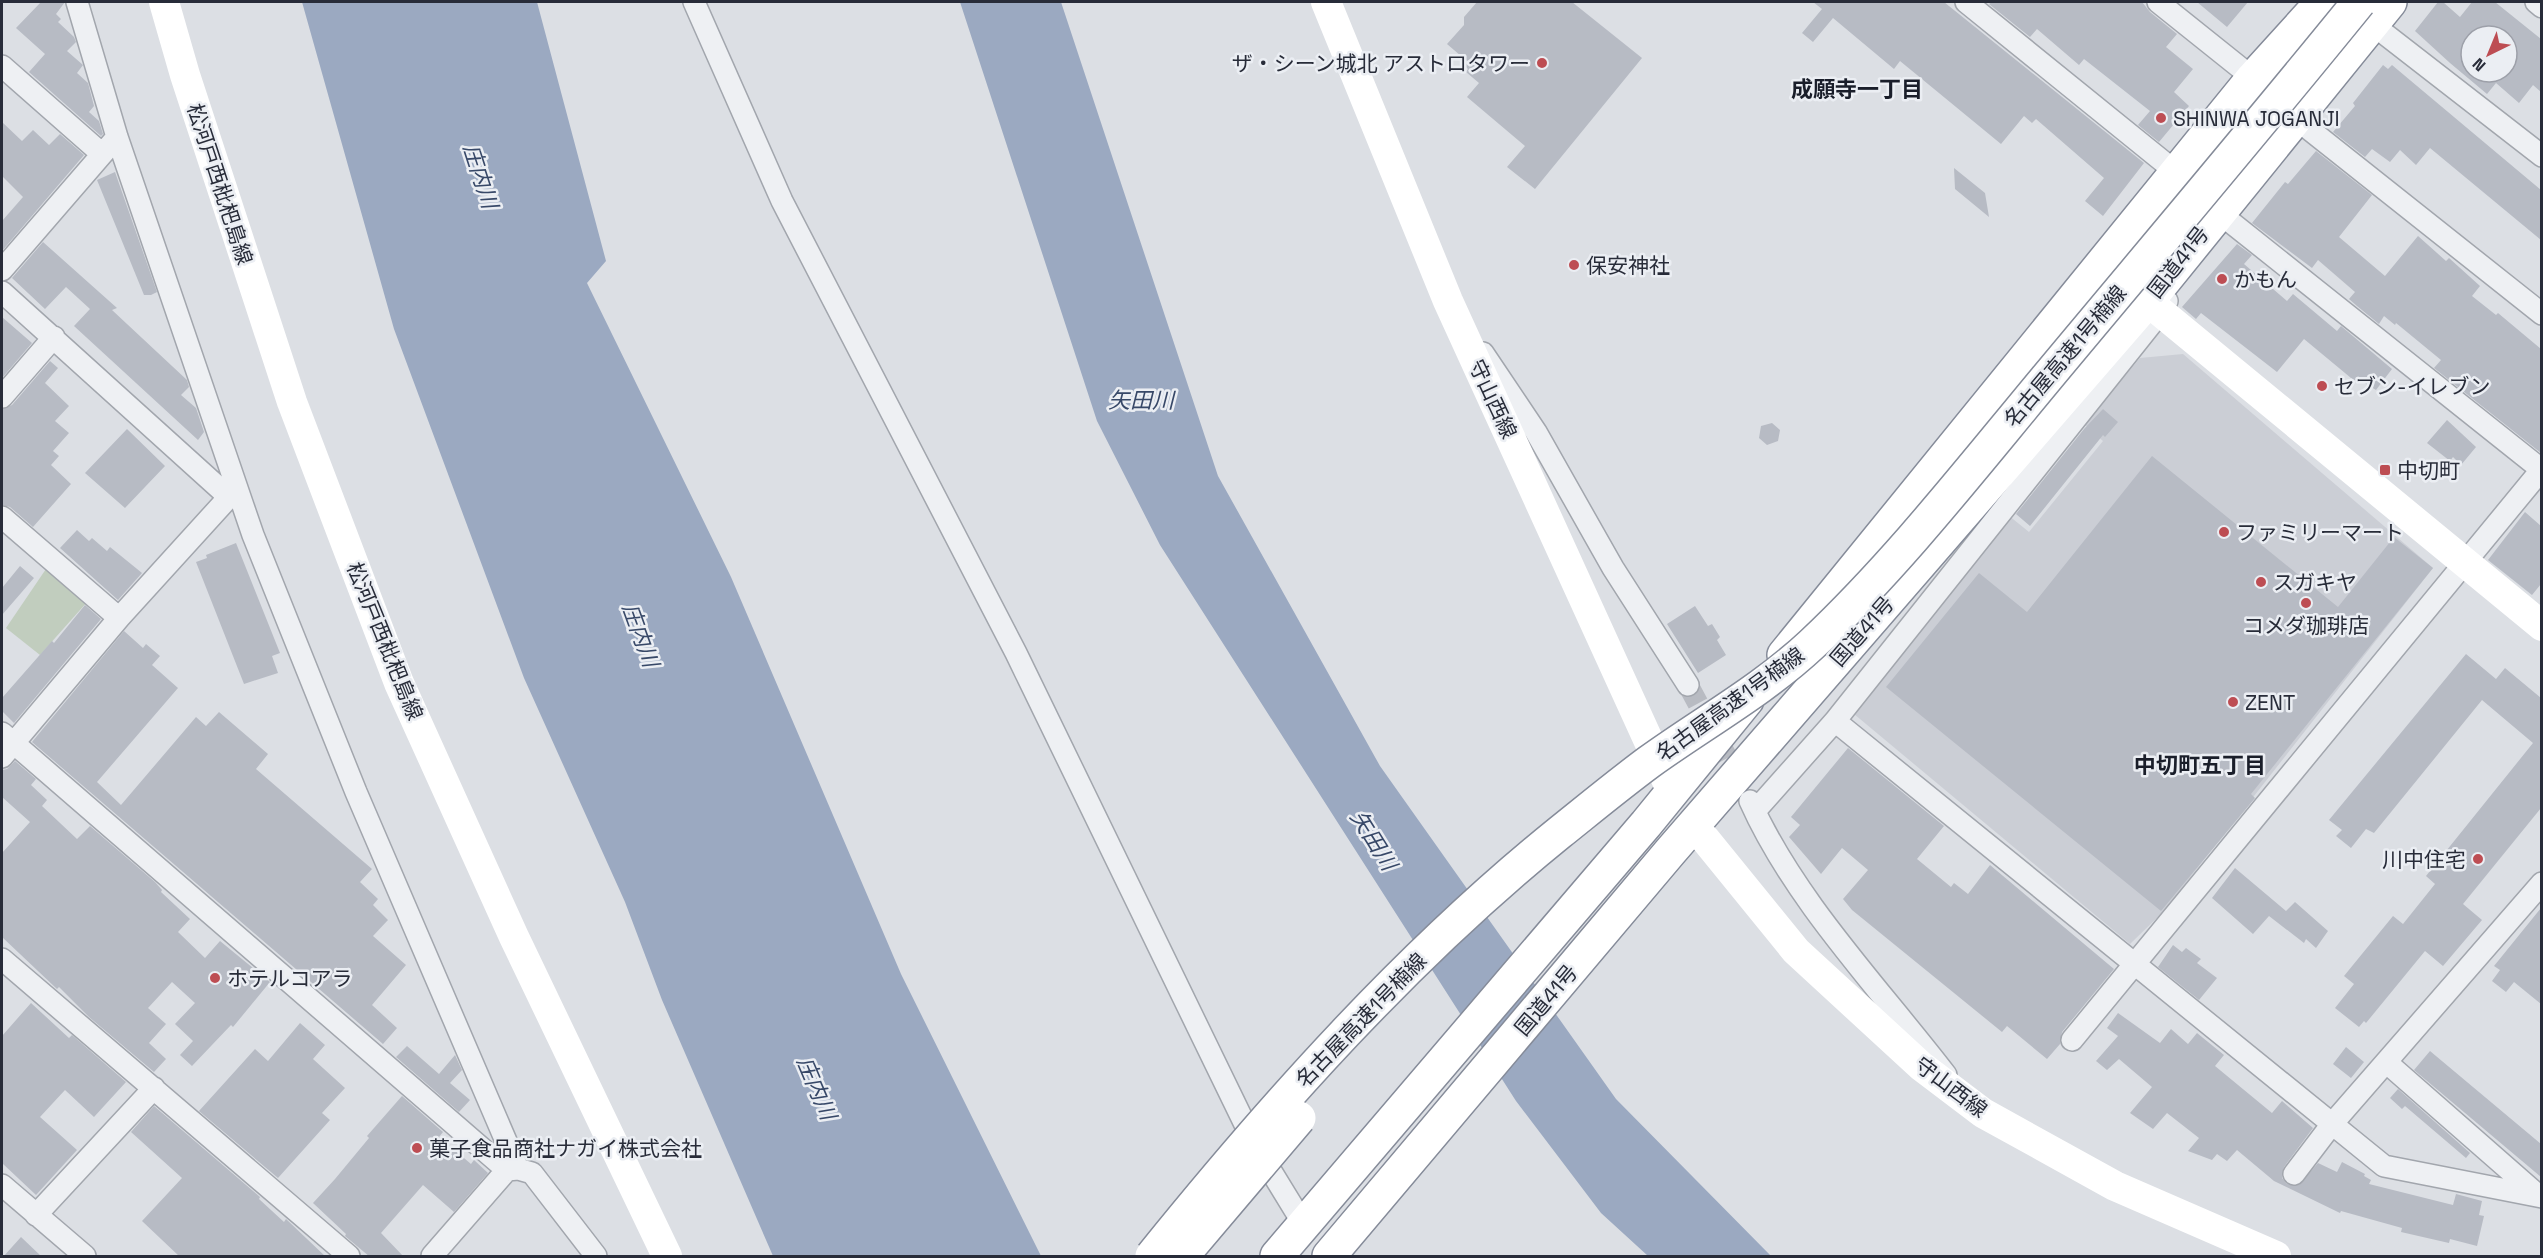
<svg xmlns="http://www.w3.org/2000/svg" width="2543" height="1258" font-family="'Space Grotesk','Noto Sans JP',sans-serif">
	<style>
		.built { fill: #cbced5 }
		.green { fill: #c1cdbe }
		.water { fill: #9ba9c1 }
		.building { fill: #b7bbc4; fill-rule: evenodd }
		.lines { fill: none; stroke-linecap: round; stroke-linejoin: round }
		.street-tunnel { stroke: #b8bbc2; stroke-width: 21; stroke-dasharray: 21 10; stroke-linecap: butt }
		.street-casing { stroke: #a2a6ad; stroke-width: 24 }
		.highway-casing { stroke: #858b99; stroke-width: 36 }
		.street { stroke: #eef0f3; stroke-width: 21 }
		.secondary { stroke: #fff; stroke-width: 30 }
		.highway { stroke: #fff; stroke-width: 33 }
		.highway-bridge-casing { stroke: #858b99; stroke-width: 36; stroke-linecap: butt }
		.highway-bridge { stroke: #fff; stroke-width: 33 }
		.poi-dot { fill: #bd4d53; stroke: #ebeef3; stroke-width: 2 }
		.labels { text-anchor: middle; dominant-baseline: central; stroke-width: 5; stroke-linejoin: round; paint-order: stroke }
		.poi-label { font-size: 21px; fill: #282c39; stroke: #ebeef3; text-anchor: start }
		.street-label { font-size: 21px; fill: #282c39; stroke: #ebeef3 }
		.neighbourhood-label { font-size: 22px; font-weight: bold; fill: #1a1e2a; stroke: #ebeef3 }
		.water-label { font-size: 22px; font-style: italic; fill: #374868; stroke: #ebeef3 }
	</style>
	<rect width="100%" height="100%" fill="#dcdfe4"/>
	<path class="built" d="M2183,354l250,214 -270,344 -33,32 -282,-235 160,-194 21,17 74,-91 -19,-17 56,-66z"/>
	<path class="green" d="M48,566l40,35 -48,54 -34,-27z"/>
	<path class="water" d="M302,2h235l69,259 -19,22 144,294 170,397 140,282h-268l-111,-256 -37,-98 -101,-224 -130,-349z
		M960,2h101l157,474 162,290 236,333 155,157h-123l-47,-43 -85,-112 -356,-556 -63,-124z"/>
	<path class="building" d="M41,2h24l-9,12 5,5 -3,3 16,15 2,5 -9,9 16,14 -6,8 11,10 6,23 -5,6 10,9 4,13 -2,2 -72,-64 16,-18 -29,-26z
		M1477,2h95l70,56 -107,131 -28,-22 18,-21 -58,-49 12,-14 -13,-11 2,-3 -3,-3 3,-4 -21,-18 17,-19v-8z
		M1813,2h131l200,161 -41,53 -18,-15 19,-23 -68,-59 -4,4 -8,-7 -23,28 -101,-83 -6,8 -61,-51 -20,24 -11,-9 20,-24z
		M1992,2h150l8,10 27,22 -11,13 27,22 -19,23 15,14 -30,36 -21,-17 12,-14 -66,-52 -5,6 -42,-36 -7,8 -41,-33z
		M2197,2h51l-21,25z
		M2438,2h5l17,15 12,-15h23l46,37v53l-8,-7 -14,18 -23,-20 -9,11 -37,-31 -35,-32zM2471,36h36v36h-36z
		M2383,65l5,4 4,-4 149,125v50l-111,-92 -14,17 -16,-15 -10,12 -18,-13 -7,8 -32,-25 22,-26 -2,-3z
		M2,122l20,19 11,-11 16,15 11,-11 24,21 -82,96v-30l21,-24 -21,-21z
		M2316,151l56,44 -33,42 46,39 33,-40 28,25 3,-3 31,28 -8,10 24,19 2,-2 43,36v104l-107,-85 7,-8 -45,-37 -1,2 -11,-9 -5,8 -22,-18 -8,-7 6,-7 -37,-32 -6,8 -60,-45 33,-41 3,2z
		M1954,168l31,25 4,24 -34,-28z
		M115,172l42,120 -6,3h-7l-47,-115z
		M43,242l74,66 -5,2 75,70 2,7 -8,8 15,13 8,24 -6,8 -124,-114 16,-17 -24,-22 -21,22 -33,-31z
		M2237,244l15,11 -8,9 43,37 6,-7 44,37 4,-5 51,43 -16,21 -18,-11 -2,2 -5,-3 -47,-39 -27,33 -76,-59 -5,6 -14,-12z
		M2,317l30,26 -30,35z
		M50,361l8,7 -13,15 24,23 -14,15 14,12 -16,18 6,5 -8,9 20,19 -38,43 -23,-20 -8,-2v-96l10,-4z
		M2103,409l15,13 -13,15 -2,-2 -73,91 -14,-12 68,-85z
		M2447,420l29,27 -15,18 -8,-8 -3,4 -23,-18z
		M1772,423l8,7 -2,11 -11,4 -8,-7 2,-12z
		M127,429l38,37 -40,42 -40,-35z
		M2152,456l186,151 56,-70 39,31 -182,226 4,4 -94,113 -275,-224 93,-114 48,39z
		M2525,512l16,14v58l-9,11 -44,-35z
		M77,530l12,11 3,-3 15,13 3,-4 32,26 -24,27 -58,-52z
		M236,543l44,110 -8,3 6,17 -34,11 -48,-122 11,-4 -1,-3z
		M20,566l14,12 -32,37v-27z
		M85,605l16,14 -87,104 -12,-12v-13l50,-57 2,2z
		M1695,606l13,20 4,-2 8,13 -3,3 9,15 -28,18 -31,-49z
		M124,631l19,17 3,-4 14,12 -8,9 26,23 -81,94 24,23 75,-88 10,9 13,-14 49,42 -12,15 116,100 -12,13 18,17 -5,6 15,15 -15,16 33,29 -34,40 25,23 -14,16 -351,-302z
		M2466,654l30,25 9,-11 36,30v110l-78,96 19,16 -28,33 -11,13 -18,-15 -59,72 -2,-2 -5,6 -24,-19 19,-24 -10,-8 49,-60 10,8 32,-40 -9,-8 107,-133 -51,-43 -108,133 -8,-4 -15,19 -15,-12 6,-6 -13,-10z
		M1848,748l96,78 -27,33 34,28 3,-4 14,11 22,-29 124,104 -52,63 -2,12 -13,15 -40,-33 -5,6 -150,-122 -9,-11 25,-29 -26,-22 -21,26 -32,-37 11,-12 -9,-8z
		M15,761l21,18 -5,6 16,15 -5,6 35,33 13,-13 65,56 7,8 -1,2 29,27 -12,13 27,26 15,-17 50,41 -37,45 -2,-2 -39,41 -12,-11 13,-14 -18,-17 20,-21 -23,-21 -24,26 18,16 -17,19 17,16 -12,13 -65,-55 -30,-30 -2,2 -55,-52v-84l28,-31 -28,-25v-27l5,-1z
		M2235,868l51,43 9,-9 33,29 -12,17 -10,-9 -2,4 -35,-27 -16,18 -41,-36z
		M2541,908v96l-27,-22 -8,10 -14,-11 8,-11 -6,-4z
		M2173,945l9,7 4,-4 15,11 -4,4 20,15 -18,22 -41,-33z
		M31,1003l38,35 3,-3 54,47 -32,35 -29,-27 -25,27 37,33 -41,45 -34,-32v-127z
		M2118,1013l42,30 11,-14 17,15 9,-11 27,22 -9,11 57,47 10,-12 31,27 -29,39 -2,11 5,6 12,1 19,-22 19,9 5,-10 23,12 -1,2 7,4 -2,4 84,21 3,-11 26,7 -3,14 5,1 -7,30 -27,-7 -1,4 -48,-11 1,-4 -61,-17 -1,2 -66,-32 -37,-31 -10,11 -10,-7 -5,6 -24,-9 11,-13 -32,-25 -14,16 -23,-16 22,-26 -33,-28 -12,11 -11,-9 22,-25 -11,-8z
		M300,1023l25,22 -12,14 32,29 -23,25 8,7 -52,58 -79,-67 56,-62 13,12z
		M407,1046l32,28 16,-19 7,15 -12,13 20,17 -11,12 -63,-55z
		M2346,1047l18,15 -13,16 -18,-14z
		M2430,1051l111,93v33l-127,-107z
		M2398,1089l72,64 -4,5 -61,-52 -3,3 -12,-11z
		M402,1096l41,36 -4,5 32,27 3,-4 14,13 -34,39 -31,-27 -42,48 23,24h-34l-25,-21 1,-2 -33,-31 22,-24 34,-41 -2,-2z
		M154,1106l106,91 -1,2 25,23 2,-3 40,38h-146l-38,-36 40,-43 -51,-46z
		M21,1237l21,20h-39z"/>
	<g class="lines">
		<path class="street-tunnel" d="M1688,685l54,100"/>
		<defs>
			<path id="street" d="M77,2l40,135 136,398 103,257 162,377
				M694,2l88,199 234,452 239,492 49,80
				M1966,2l210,170
				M2158,2l95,76
				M2536,2l6,5
				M2372,24l170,132
				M2,66l100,88
				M2295,118l247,196
				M2218,212l324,258
				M2,270l115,-133
				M2,292l227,205 -110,121 -117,139
				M1483,353l53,79 77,136 75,117
				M2,397l52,-60
				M2,517l117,101
				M1835,721l549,445 158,31
				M2,733l505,437
				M1750,801c44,99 130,188 196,274
				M1755,811l80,-90 325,-408 7,-12
				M2,959l347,297
				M2072,1040l470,-571
				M2386,1062l153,134
				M2294,1174l38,-50 210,-241
				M2,1185l83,71
				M36,1215l118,-127
				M432,1256l75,-86 11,-1 14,4 64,83"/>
			<path id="highway" d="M1784,655l469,-577 69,-76
				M1277,1256l369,-432 101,-124
				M1329,1256l341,-404 477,-550 243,-300"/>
		</defs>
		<use href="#street" class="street-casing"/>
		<use href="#highway" class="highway-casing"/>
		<use href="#street" class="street"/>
		<path class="secondary" d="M164,2l21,73 107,327 107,281 115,254 153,319
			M1326,2l122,299 224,491
			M2129,286l413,340
			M1692,827l13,12 91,112 125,115 62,47 132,73 161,70"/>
		<use href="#highway" class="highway"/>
		<defs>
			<path id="highway-bridge" d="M1152,1256c122,-151 255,-300 407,-423 30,-24 59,-48 90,-71 54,-39 114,-72 163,-118 84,-79 159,-175 233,-264 105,-126 211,-251 314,-378
				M1182,1256l117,-138"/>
		</defs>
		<use href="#highway-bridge" class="highway-bridge-casing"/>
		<use href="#highway-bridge" class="highway-bridge"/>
	</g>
	<g class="poi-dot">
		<circle cx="1542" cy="63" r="6"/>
		<circle cx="2161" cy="118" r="6"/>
		<circle cx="1574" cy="265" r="6"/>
		<circle cx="2222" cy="279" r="6"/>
		<circle cx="2322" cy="386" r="6"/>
		<rect x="2379" y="464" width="12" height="12" rx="3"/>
		<circle cx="2224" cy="532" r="6"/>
		<circle cx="2261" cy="582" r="6"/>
		<circle cx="2306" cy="603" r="6"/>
		<circle cx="2233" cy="702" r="6"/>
		<circle cx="2478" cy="859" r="6"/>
		<circle cx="215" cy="978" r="6"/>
		<circle cx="417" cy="1148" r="6"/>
	</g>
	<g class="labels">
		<g class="poi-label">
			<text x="1530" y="63" text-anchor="end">ザ・シーン城北 アストロタワー</text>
			<text x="2173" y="118">SHINWA JOGANJI</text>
			<text x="1586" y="265">保安神社</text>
			<text x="2234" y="279">かもん</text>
			<text x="2334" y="386">セブン-イレブン</text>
			<text x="2397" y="470">中切町</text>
			<text x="2236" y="532">ファミリーマート</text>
			<text x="2273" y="582">スガキヤ</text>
			<text x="2306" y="625" text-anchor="middle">コメダ珈琲店</text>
			<text x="2245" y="702">ZENT</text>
			<text x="2466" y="859" text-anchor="end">川中住宅</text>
			<text x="227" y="978">ホテルコアラ</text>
			<text x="429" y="1148">菓子食品商社ナガイ株式会社</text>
		</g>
		<g class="street-label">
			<text transform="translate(220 184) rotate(72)">松河戸西枇杷島線</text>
			<text transform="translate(2178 262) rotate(-52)">国道41号</text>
			<text transform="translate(2065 356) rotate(-50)">名古屋高速1号楠線</text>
			<text transform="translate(1493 399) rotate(65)">守山西線</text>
			<text transform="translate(1862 631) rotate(-49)">国道41号</text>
			<text transform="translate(385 641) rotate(68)">松河戸西枇杷島線</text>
			<text transform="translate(1730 704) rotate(-36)">名古屋高速1号楠線</text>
			<text transform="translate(1546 1000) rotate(-50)">国道41号</text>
			<text transform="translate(1361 1020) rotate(-46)">名古屋高速1号楠線</text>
			<text transform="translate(1951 1087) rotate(37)">守山西線</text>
		</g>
		<g class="neighbourhood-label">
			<text x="1857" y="89">成願寺一丁目</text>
			<text x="2200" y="765">中切町五丁目</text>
		</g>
		<g class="water-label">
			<text transform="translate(481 176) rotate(72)">庄内川</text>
			<text x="1141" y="400">矢田川</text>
			<text transform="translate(641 635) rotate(70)">庄内川</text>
			<text transform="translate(1374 840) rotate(58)">矢田川</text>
			<text transform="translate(817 1088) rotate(67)">庄内川</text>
		</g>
	</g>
	<rect width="2543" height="1258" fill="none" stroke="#282c39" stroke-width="6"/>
	<g transform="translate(2489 54) rotate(223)"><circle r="28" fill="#ebeef3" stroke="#9da0a9" stroke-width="1.5"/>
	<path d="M0-4.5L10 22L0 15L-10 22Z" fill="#bd4d53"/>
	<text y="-9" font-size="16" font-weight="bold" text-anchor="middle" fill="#282c39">N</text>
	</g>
</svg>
